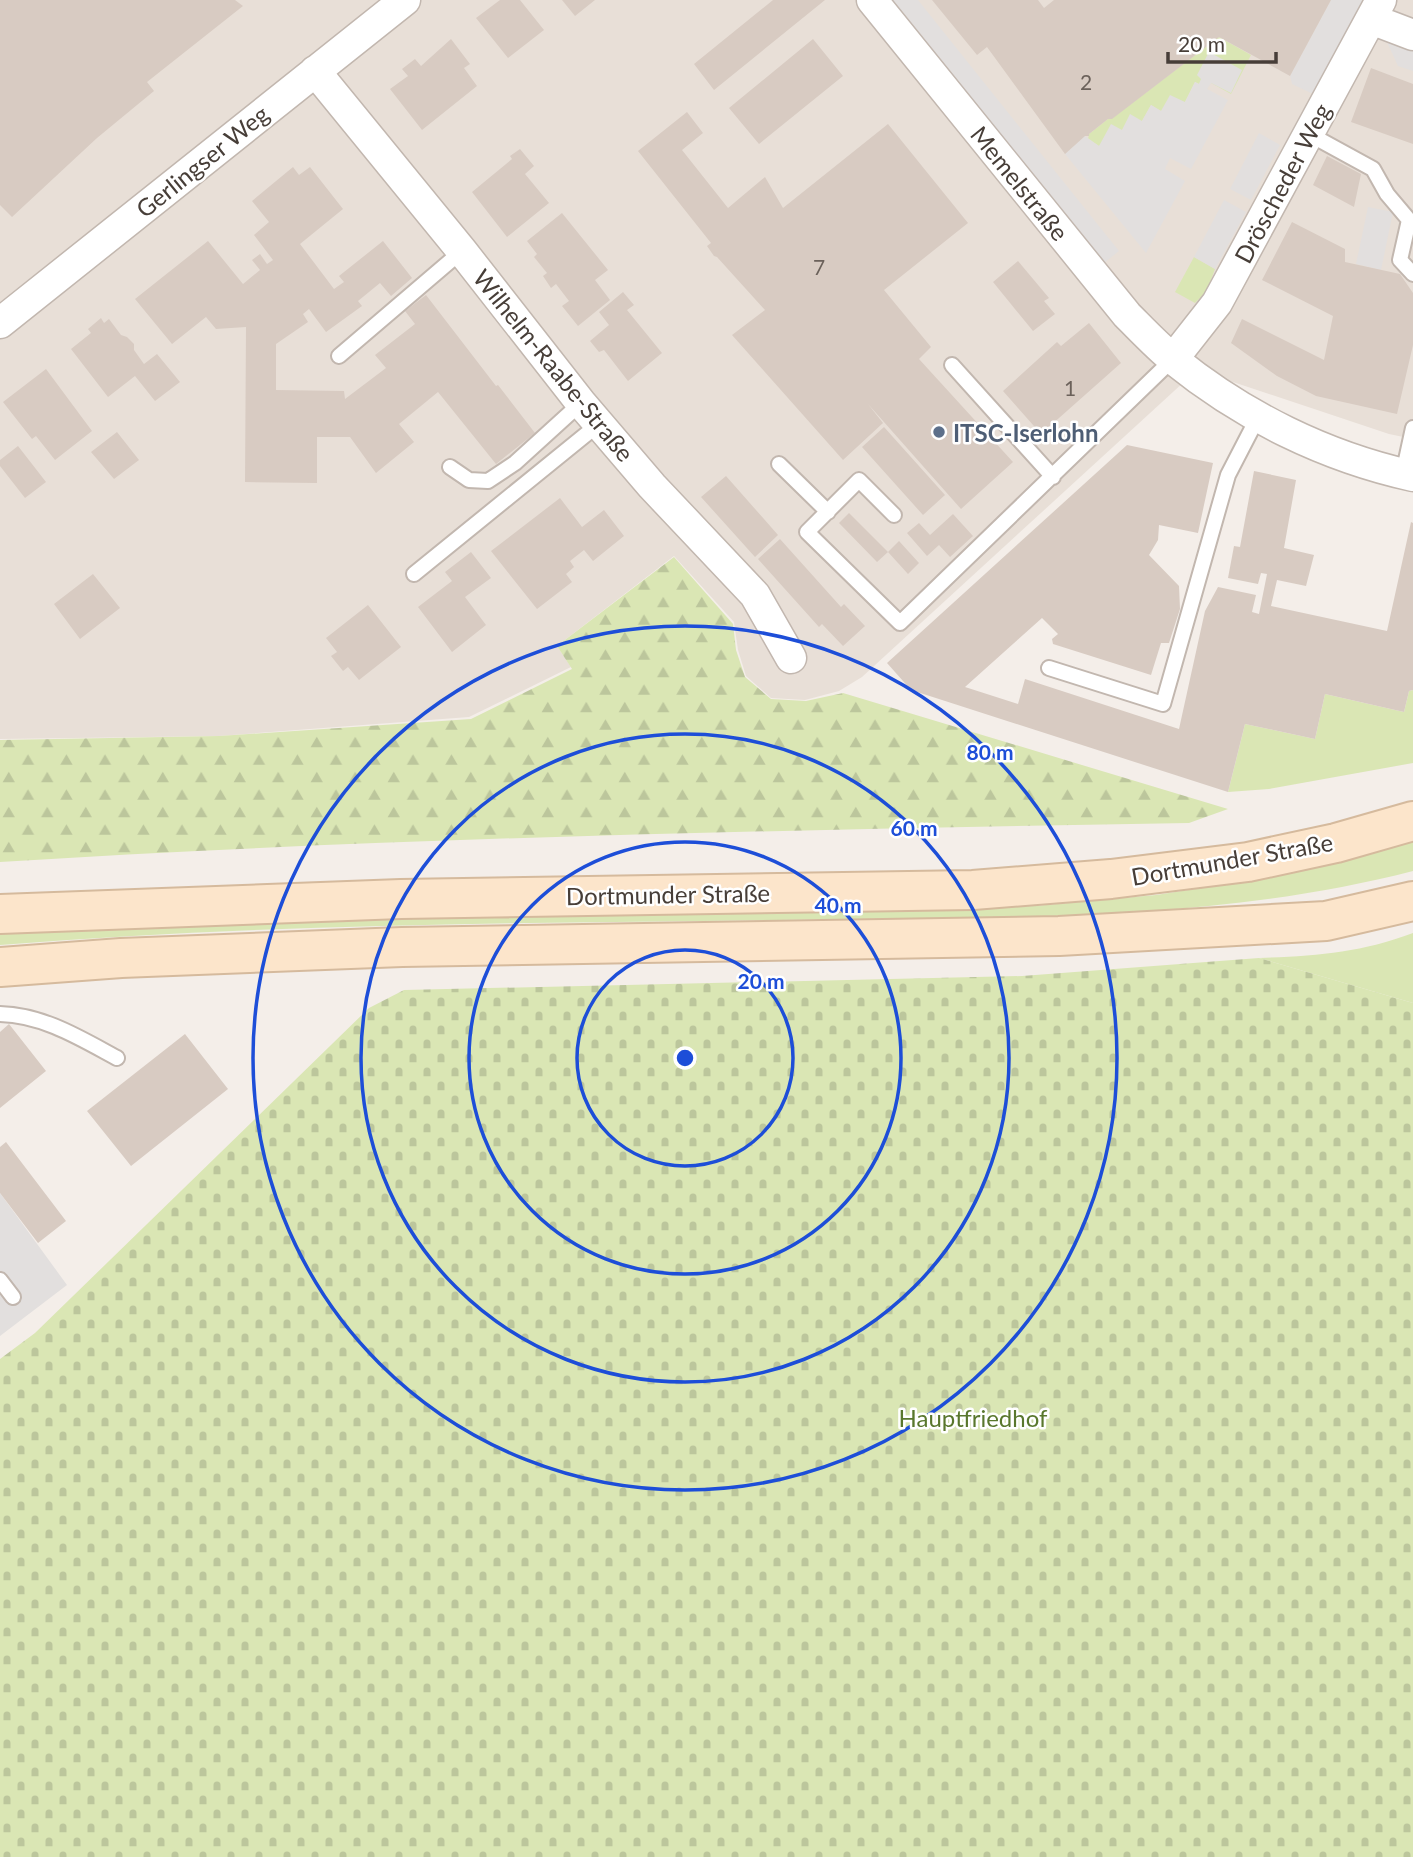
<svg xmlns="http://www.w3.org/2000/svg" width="1413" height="1857" font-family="Lato,sans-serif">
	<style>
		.residential { fill: #e8dfd7 }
		.grass { fill: #dae6b4 }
		.forest { fill: url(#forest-firs) }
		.cemetery { fill: url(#cemetery-stones) }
		.parking { fill: #e2dfde }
		.building { fill: #d8cbc2 }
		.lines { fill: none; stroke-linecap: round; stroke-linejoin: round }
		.lane-casing { stroke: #c2b7af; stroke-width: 18 }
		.street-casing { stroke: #c2b7af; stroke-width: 33 }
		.secondary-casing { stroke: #d5ba9d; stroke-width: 42 }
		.lane { stroke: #fff; stroke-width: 14 }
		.street { stroke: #fff; stroke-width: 30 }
		.secondary { stroke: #fce5cb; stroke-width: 38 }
		.ring { fill: none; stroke: #1d4ed8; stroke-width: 3.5 }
		.service-dot { fill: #5c6f8a; stroke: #fff; stroke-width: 2.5 }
		.labels { text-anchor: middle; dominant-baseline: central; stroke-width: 5; stroke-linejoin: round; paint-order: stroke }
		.number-label { font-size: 21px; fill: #6b615a }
		.street-label { font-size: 24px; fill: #473e38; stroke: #fff }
		.service-label { font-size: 24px; font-weight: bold; fill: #4e5e75; stroke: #fff; text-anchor: start }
		.park-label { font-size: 24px; fill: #59772d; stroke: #fff }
		.centre { fill: #1d4ed8; stroke: #fff; stroke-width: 3.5 }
		.ring-label { font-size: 21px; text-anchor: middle; font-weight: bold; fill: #1d4ed8; stroke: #fff; stroke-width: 5; stroke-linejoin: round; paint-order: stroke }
	</style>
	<defs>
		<pattern id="forest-firs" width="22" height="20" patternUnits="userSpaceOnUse" patternTransform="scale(1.75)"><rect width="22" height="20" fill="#dae6b4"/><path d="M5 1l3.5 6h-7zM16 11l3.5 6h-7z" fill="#bcc69c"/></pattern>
		<pattern id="cemetery-stones" width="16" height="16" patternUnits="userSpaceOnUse" patternTransform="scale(1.75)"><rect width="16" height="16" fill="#dae6b4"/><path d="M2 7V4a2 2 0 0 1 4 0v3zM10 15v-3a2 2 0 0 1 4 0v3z" fill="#bcc69c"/></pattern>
	</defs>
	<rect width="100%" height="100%" fill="#f4eee9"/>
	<path class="residential" d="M0,0h1413v439l-24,-5 -192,-64 -335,307 -23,14 -34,9 -34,-2 -25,-22 -8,-26 -4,-28 -60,-66 -117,90 14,21 -102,50 -250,19 -219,3z"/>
	<path class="grass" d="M1219,37l32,18 -20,39 -29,-16 -3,6 -4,-2 -10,20 -24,9 -10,-6 -9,16 -20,9 -23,16 -11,-7 1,-5 19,-15h3z
		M1194,257l21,12 -8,22 -12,12 -20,-11z
		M1413,690v73l-144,26 -41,3 17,-68 70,15 10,-45 79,18 5,-21z
		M1413,840v31c-206,53 -426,46 -637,49 -259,3 -518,4 -776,25v-13l454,-17 581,-9 121,-11 122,-19 72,-16z
		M1413,933v70l-154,-45c56,-2 101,-5 154,-25z"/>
	<path class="forest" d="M674,557l59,67 3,26 9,27 26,22 35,2 37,-8 385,116 -39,14c-396,7 -793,14 -1189,39v-122l219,-4 252,-17 101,-50 -15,-23z"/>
	<path class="cemetery" d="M1259,958l154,45v854h-1413v-498l35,-26 334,-325 35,-18 618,-14z"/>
	<path class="parking" d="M886,0h32l201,251 -20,16z
		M1331,0h32l-50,94 -21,-10 -2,-8z
		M1386,40l27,9v22l-15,-5z
		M1209,52l33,18 -11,23 -20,-10 -4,6 21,11 -37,69 -21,-11 -5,11 20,12 -39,72 -81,-99 20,-18 14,10 12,-22 11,6 8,-16 12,7 9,-16 10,6 9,-16 15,7 10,-20 4,2 2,-5 -4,-4z
		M1259,133l21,12 -29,55 -21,-11z
		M1224,200l22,12 -31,57 -21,-12z
		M1368,207l25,5 -12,58 -25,-6z
		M0,1193l67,92 -67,51z"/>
	<path class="building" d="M0,0h235l8,6 -96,76 7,9 -57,47 -85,79 -12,-12z
		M500,0h20l24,30 -36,28 -32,-40z
		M562,0h33l-20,16z
		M773,0h52l-111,90 -20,-26z
		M932,0h106l6,8 10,-8h277l-41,76 -71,-39 -107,82h-4l-19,15v2h-4l-20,18 -78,-107 -10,8z
		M451,39l19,25 -6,4 13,18 -55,44 -32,-41 18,-13 -6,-7 13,-10 6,7z
		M813,39l30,37 -84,68 -30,-36z
		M1371,68l42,16v60l-62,-22z
		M687,112l16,21 -21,17 46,58 37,-31 18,31 105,-84 80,99 -84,67 47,57 -12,12 94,103 -52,47 -93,-105 15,19 -40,37 -111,-125 33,-25 -48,-53 -3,-1 -7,-10 4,-3 -73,-92z
		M520,149l14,17 -9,8 24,29 -42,34 -35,-45 40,-33 -2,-3z
		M1327,156l34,18 -7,33 -41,-22z
		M293,167l6,8 11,-8 33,42 -43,35 34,45 10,-7 -5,-6 44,-35 29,37 -21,18 -11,-13 -22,18 4,5 -36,26 -17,-23 -6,5 5,8 -32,22v46l68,1 1,8 41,-31 -11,-13 40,-31 -10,-13 21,-16 70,91 2,-1 37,48 -39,31 -58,-72 -39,32 15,18 -38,31 -26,-36h-33v46l-72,-1 1,-155 -30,2 -10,-12 -34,27 -37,-45 73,-58 35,43 17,-14 -8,-10 8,-6 7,10 6,-4 -19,-25 15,-13 -17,-21z
		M562,213l46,57 -13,10 15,20 -32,26 -16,-20 7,-5 -13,-17 -5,4 -8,-12 4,-3 -13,-16 3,-3 -10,-13z
		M1292,222l53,27v13l55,12 13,19v52l-16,69 -81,-18 -39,-20 -46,-33 11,-24 82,41 9,-44 -71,-36z
		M1018,261l31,37 -5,3 11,13 -22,17 -40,-49z
		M623,292l11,13 -7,5 35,43 -34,28 -24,-31 -5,2 -9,-11 19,-16 -10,-13z
		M101,318l3,5 5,-4 12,16 6,2 7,7v6l10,14 13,-10 23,28 -25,19 -20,-25 -27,21 -37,-48 20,-16 -3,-4z
		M1089,323l32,40 -80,71 -38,-43 54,-49 4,4z
		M46,369l46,62 -37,29 -19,-24 -4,3 -29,-37z
		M884,427l61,68 -22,20 -61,-68z
		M117,432l22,28 -25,19 -23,-27z
		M1127,445l86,18 -15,70 -39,-8 -1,15 -9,15 30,31 1,23 -11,34h-8l-10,32 -98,-31 -1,-5 6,-5 -16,-16 -77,69 53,17 7,-25 154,50 26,-118 13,-24 38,8 -4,17 7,2 8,-40 -6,-1 -3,11 -30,-6 6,-32 6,1 14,-76 42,9 -12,68 30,7 -8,31 -29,-6 -6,26 116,25 24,-109 2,1v167l-4,1 -5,21 -79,-18 -10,45 -70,-15 -17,68 -317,-102 -24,-27z
		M18,446l28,36 -21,16 -25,-32v-6z
		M726,476l52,59 -23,22 -54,-60z
		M560,498l22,29 22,-17 20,26 -31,25 -9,-11 -14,11 4,6 -8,7 6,8 -35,27 -46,-58z
		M849,513l39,39 -11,10 -38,-39z
		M953,514l20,22 -23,21 -11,-12 -12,11 -20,-23 12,-10 11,12z
		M780,539l61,68 3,-3 21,22 -22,20 -21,-22 -3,3 -61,-68z
		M899,541l20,22 -11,11 -20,-22z
		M471,552l20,26 -26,19 21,28 -34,27 -34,-45 34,-26 -7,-9z
		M93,574l27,34 -40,31 -26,-35z
		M368,605l33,42 -42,33 -11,-13 -5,4 -12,-15 6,-4 -11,-14z
		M9,1024l37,47 -46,37v-76z
		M185,1034l43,55 -97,77 -44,-55z
		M6,1142l60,79 -28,22 -38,-50v-46z"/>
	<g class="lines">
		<defs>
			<path id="lane" d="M1309,134l64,35 14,25 22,26 -9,40 13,14
				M339,356l123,-105
				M952,365l101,112
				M779,464l49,48
				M450,467l19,13 19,1 27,-18 66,-60
				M1403,474l10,-46
				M894,515l-35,-35 -52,52 93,91 273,-264
				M414,574l186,-151
				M1049,668l114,36 65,-229 30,-58
				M0,1014c43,1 80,24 117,44
				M0,1280l13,17"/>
			<path id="street" d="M872,0l255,315c15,15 30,31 47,45 69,56 152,97 239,116
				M1371,19l42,16
				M315,71l147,180 119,152 71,83 103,109 36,63
				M0,323l405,-323
				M1173,359l44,-56 164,-303"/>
			<path id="secondary" d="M0,914l401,-15 572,-9 138,-11 137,-17 88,-19 77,-22
				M0,967l121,-9 281,-11 657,-11 267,-15 87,-20"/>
		</defs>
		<use href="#lane" class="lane-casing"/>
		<use href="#street" class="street-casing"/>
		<use href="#secondary" class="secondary-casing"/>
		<use href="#lane" class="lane"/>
		<use href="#street" class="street"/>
		<use href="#secondary" class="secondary"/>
	</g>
	<g class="ring">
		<circle cx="685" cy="1058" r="108"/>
		<circle cx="685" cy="1058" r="216"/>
		<circle cx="685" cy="1058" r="324"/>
		<circle cx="685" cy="1058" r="432"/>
	</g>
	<circle class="service-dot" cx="939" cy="432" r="7"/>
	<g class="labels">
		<g class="number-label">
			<text x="1086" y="81">2</text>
			<text x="819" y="266">7</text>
			<text x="1070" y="387">1</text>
		</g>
		<g class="street-label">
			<text transform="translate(202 161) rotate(-39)">Gerlingser Weg</text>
			<text transform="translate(1020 183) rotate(51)">Memelstraße</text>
			<text transform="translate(1282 183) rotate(-62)">Dröscheder Weg</text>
			<text transform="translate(554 365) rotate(51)">Wilhelm-Raabe-Straße</text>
			<text transform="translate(1232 859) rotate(-10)">Dortmunder Straße</text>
			<text transform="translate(668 894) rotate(-1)">Dortmunder Straße</text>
		</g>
		<g class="service-label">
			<text x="953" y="432">ITSC-Iserlohn</text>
		</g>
		<g class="park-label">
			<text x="973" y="1417">Hauptfriedhof</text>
		</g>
	</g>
	<circle cx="685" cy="1058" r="10" class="centre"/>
	<g class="ring-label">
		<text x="990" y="760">80 m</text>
		<text x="914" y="836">60 m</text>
		<text x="838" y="913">40 m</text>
		<text x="761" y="989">20 m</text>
	</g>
	<path d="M1168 52v10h108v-10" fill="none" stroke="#473e38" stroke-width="3.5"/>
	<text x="1178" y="52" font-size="21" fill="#473e38" stroke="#ffffff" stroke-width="5" paint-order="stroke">20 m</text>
</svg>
